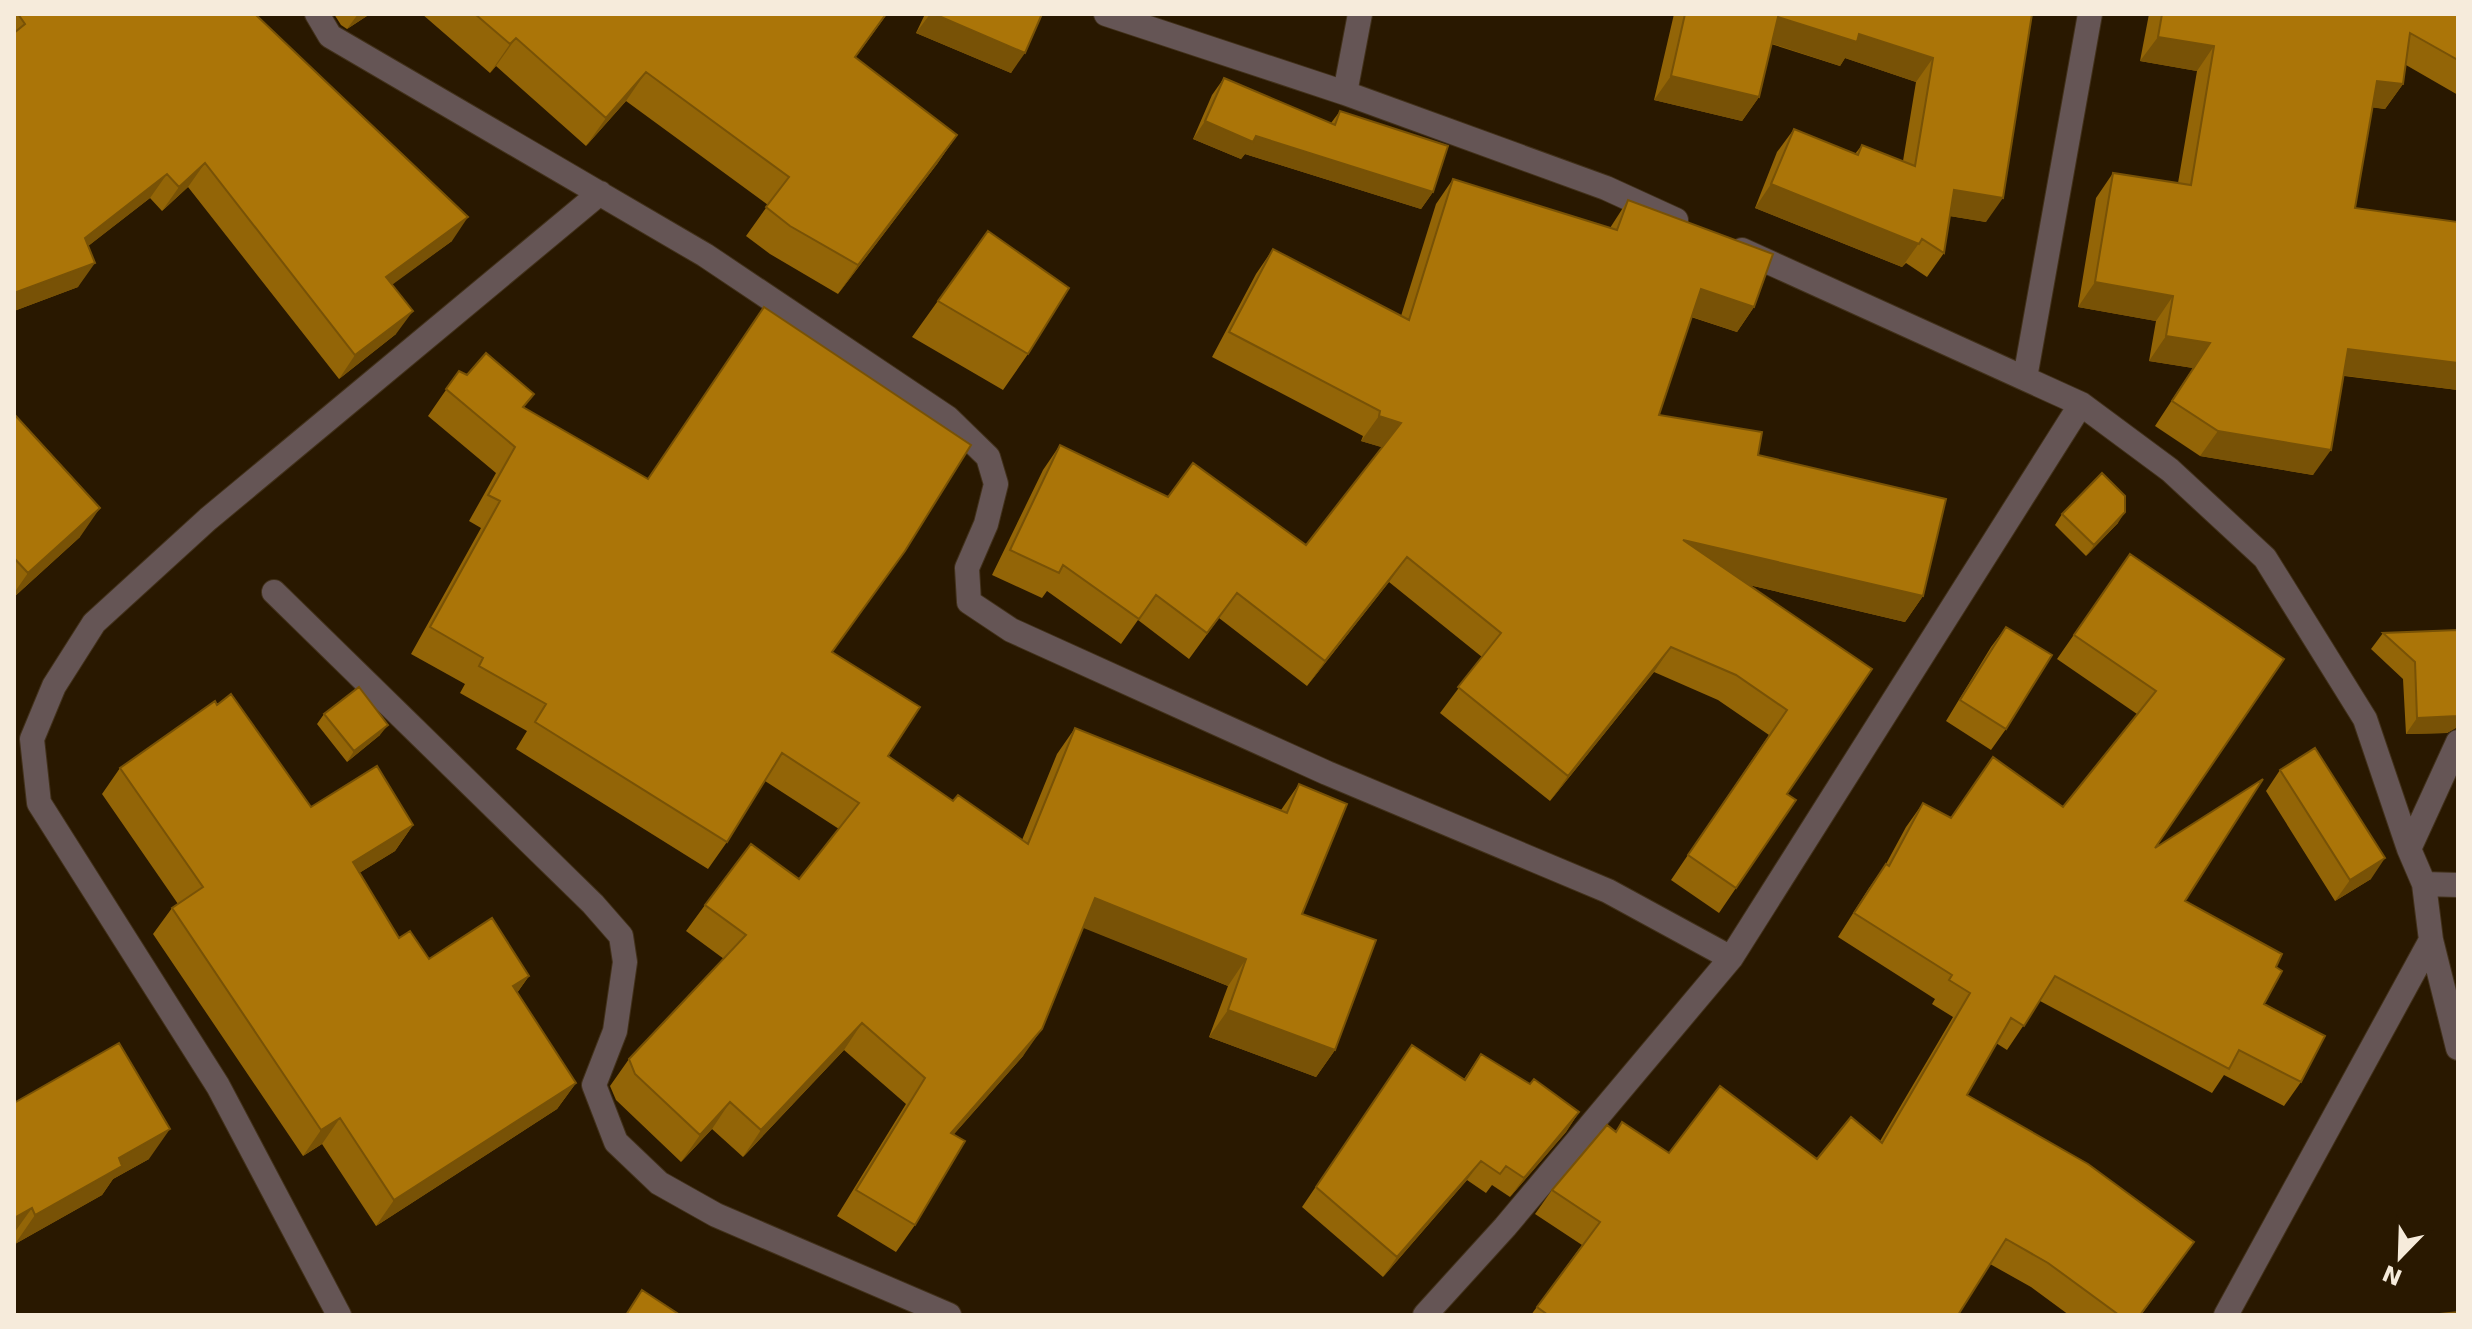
<svg xmlns="http://www.w3.org/2000/svg" width="2472" height="1329" font-family="'DejaVu Sans',sans-serif">
	<style>
		.lines { fill: none; stroke-linecap: round; stroke-linejoin: round }
		.minor-casing { stroke: #42311a; stroke-width: 26 }
		.minor { stroke: #655555; stroke-width: 24 }
		.wall { fill: #936507 }
		.shaded-wall { fill: #785206 }
		.building { fill: #ab7508; stroke: #785206; stroke-width: 2 }
	</style>
	<rect width="100%" height="100%" fill="#291800"/>
	<g class="lines">
		<defs>
			<path id="minor" d="M317,14l13,22 375,219 243,163 40,39 8,27 -10,40 -19,44 2,34 42,28 316,143 281,118 123,67
				M1106,14l239,79 261,95 70,32
				M1345,93l15,-79
				M1742,250l339,154 89,66 95,88 100,161 44,130 15,35 7,56 27,108
				M2025,378l65,-364
				M274,592l319,312 28,32 4,26 -10,69 -21,54 22,57 43,41 57,32 233,100
				M2409,849l49,-107
				M2424,884l34,1
				M339,1315l-121,-229 -179,-283 -7,-64 22,-53 40,-63 114,-104 392,-326
				M1425,1315l80,-88 226,-269 350,-554
				M2226,1315l205,-375"/>
		</defs>
		<use href="#minor" class="minor-casing"/>
		<use href="#minor" class="minor"/>
	</g>
	<path class="wall" d="M14,14h241l197,227 -60,43 4,50 -57,45 -151,-192 -26,24 -12,-13 -62,48 -10,41 -64,24z
		M334,14h36l-23,15 -6,-4z
		M422,14h465l-32,44 102,77 -20,29 -99,130 -68,-40 -24,-18 22,-31 -142,-104 -40,45 -90,-80 -6,7z
		M925,14h117l-31,59 -95,-40z
		M1674,14h358l-46,208 -36,-6 -6,37 -17,24 -21,-14 -4,4 -147,-59 22,-56 17,-23 61,25 7,-9 41,16 13,-79 -71,-24 -5,8 -69,-22 -12,53 -17,24 -88,-21z
		M2149,14h309v81l-52,-30 -3,19 -18,25 -13,-2 -17,101 103,14v168l-114,-14 -31,99 -113,-19 -45,-30 38,-58 -44,-7 7,-40 -78,-14 18,-109 17,-25 65,10 19,-112 -57,-10z
		M1224,78l107,45 9,-12 93,81 -12,17 -176,-55 -4,5 -48,-20 19,-44z
		M1453,179l157,49 18,-28 126,107 -17,25 -46,-15 -32,98 99,40 165,141 -18,26 -156,-37 123,84 -85,125 9,6 -77,113 -48,-33 98,-145 -51,-35 -64,-28 -104,129 -110,-88 42,-56 -93,-75 -82,104 -88,-68 -30,41 -51,-39 -17,24 -74,-53 -5,7 -50,-23 51,-105 17,-25 108,52 138,48 76,-98 -21,-6 2,-5 -151,-79 44,-83 17,-25 128,67 35,-112z
		M988,231l40,123 -25,36 -91,-53z
		M459,371l65,37 309,244 55,104 65,45 69,39 35,-86 18,-26 206,82 18,-26 3,130 33,136 -19,27 -107,-40 19,-51 -145,-59 -60,129 -69,78 -39,91 -19,27 -59,-36 69,-112 -62,-54 -101,107 -31,-28 -31,33 -65,-62 -6,-14 19,-27 95,-100 -38,-28 19,-26 94,-26 40,-50 -74,-48 -38,61 -19,27 -192,-120 11,-18 -67,-38 5,-9 -54,-30 70,-126 -12,-7 27,-48 -68,-57z
		M14,414l66,123 -66,60z
		M2062,514l56,9 -32,33 -31,-31z
		M2130,554l154,105 -129,189 30,53 91,66 -12,37 37,78 -17,24 -60,-31 -12,18 -172,-92 -33,49 -11,-7 -29,52 210,171 -36,49h-72l-38,-28 -41,-23 -32,51h-427l51,-70 -47,-31 17,-24 63,-58 54,21 148,6 63,-18 73,-124 -21,-13 3,-5 -97,-62 31,-49 17,-24 20,-37 17,-24 27,15 113,-11 74,-93 -80,-55z
		M2006,627v102l-15,21 -45,-29 45,-74z
		M2458,630l-1,97 -10,6 -41,1 -3,-55 -32,-30 12,-16z
		M324,714l56,21 -33,27 -30,-38z
		M120,768l191,39 102,18 -18,26 -36,22 40,65 30,21 100,17 -12,17 59,90 -19,26 -181,117 -54,-82 -19,12 -150,-222 19,-26 6,-4 -76,-110z
		M2280,770l91,109 -36,22 -69,-110z
		M1412,1045l52,34 17,-25 49,30 49,28 -13,20 -56,65 -18,-12 -6,8 -19,-13 -84,97 -81,-70z
		M14,1103l135,56 -36,20 -11,16 -87,49z"/>
	<path class="shaded-wall" d="M358,14h12l-23,15z
		M930,14h4l91,39 -14,20 -95,-40z
		M1778,17l81,17 74,24 -17,24 -71,-24 -5,8 -79,-26z
		M2158,37l56,9 -17,25 -57,-10z
		M516,38l-20,28 -6,7 20,-29z
		M646,72l-20,29 -40,45 20,-28z
		M1671,76l88,21 -17,24 -88,-21z
		M2377,81l26,3 -18,25 -26,-3z
		M1205,121l51,15 177,56 -12,17 -176,-55 -4,5 -48,-20z
		M957,135l-20,29 -99,130 20,-29z
		M205,163l-17,24 -26,24 17,-24z
		M167,174l-17,24 -81,63 16,-23z
		M1771,184l151,55 -20,28 -147,-59z
		M1954,190l49,8 -17,24 -49,-8z
		M468,217l-16,24 -82,60 16,-24z
		M95,263l-17,24 -64,24v-18z
		M2095,282l78,14 -17,25 -78,-14z
		M1701,289l53,18 -17,25 -54,-18z
		M413,311l-17,23 -57,45 16,-24z
		M2166,336l44,7 -17,25 -44,-7z
		M2348,349l110,14v27l-127,-16z
		M1379,416l22,7 -17,25 -23,-7z
		M2218,431l113,19 -18,25 -113,-19z
		M100,508l-20,29 -66,60v-4l14,-20z
		M2125,512l-7,11 -32,33 8,-11z
		M1683,540l240,56 -18,26 -240,-57z
		M1407,557l-18,25 -82,104 18,-25z
		M1671,647l-17,25 -104,129 18,-25z
		M2458,716v11l-11,6 -41,1 11,-16z
		M388,725l-8,10 -33,27 7,-11z
		M413,825l-18,26 -60,37 18,-26z
		M2385,858l-14,21 -36,22 15,-21z
		M1095,898l151,61 -18,27 -152,-61z
		M529,976l-18,25 2,-15z
		M1228,1010l107,40 -19,27 -107,-40z
		M862,1023l-18,27 -101,107 18,-27z
		M1042,1029l-19,27 -91,103 19,-26z
		M576,1083l-19,26 -181,117 18,-26z
		M730,1102l-18,27 -31,33 19,-27z
		M1579,1112l-13,20 -56,65 14,-19z
		M340,1118l-18,26 -19,12 18,-26z
		M170,1129l-21,30 -36,20 -11,16 -87,49 20,-29 84,-57z
		M1481,1161l-14,19 -84,97 14,-20z
		M32,1208l-18,25v-15z"/>
	<path class="building" d="M18,14h237l213,203 -82,60 27,34 -58,44 -150,-192 -26,24 -12,-13 -82,64 10,25 -81,30v-260l11,-9z
		M475,14h411l-31,43 102,78 -99,130 -68,-39 -24,-19 23,-30 -143,-105 -40,46 -90,-80 -6,6z
		M934,14h108l-17,39z
		M1685,14h347l-29,184 -49,-8 -10,63 -22,-14 -3,5 -148,-60 23,-55 64,26 4,-10 53,21 18,-108 -74,-24 -2,8 -79,-25 -19,80 -88,-21z
		M2162,14h296v46l-48,-27 -7,51 -26,-3 -22,127 103,14v141l-110,-14 -17,101 -113,-19 -46,-30 38,-58 -44,-7 7,-40 -78,-14 18,-109 78,12 23,-139 -56,-9z
		M1224,78l111,47 5,-14 108,35 -15,46 -177,-56 -3,6 -48,-21z
		M1453,179l164,51 11,-30 145,54 -19,53 -53,-18 -42,126 103,17 -4,23 188,44 -23,97 -240,-56 189,129 -85,125 9,6 -60,88 -48,-33 99,-145 -51,-35 -65,-28 -103,129 -110,-89 43,-54 -94,-76 -82,104 -88,-68 -30,40 -51,-38 -17,24 -76,-54 -4,8 -49,-23 50,-105 108,52 25,-34 113,82 95,-122 -22,-7 1,-5 -151,-79 44,-83 136,71z
		M988,231l81,57 -41,66 -90,-53z
		M764,307l207,138 -66,106 -73,101 88,55 -32,49 65,45 5,-6 70,49 47,-116 212,85 12,-29 48,20 -45,110 74,26 -41,110 -107,-40 18,-51 -151,-61 -53,131 -91,104 14,8 -50,84 -59,-35 69,-112 -63,-55 -101,107 -31,-28 -30,33 -65,-61 -6,-15 117,-124 -41,-30 46,-61 48,35 60,-76 -77,-50 -55,89 -192,-120 11,-18 -67,-38 4,-8 -53,-31 70,-126 -12,-6 27,-48 -69,-58 13,-18 8,4 19,-22 48,41 -11,13 125,72z
		M14,414l86,94 -72,65 -14,-15z
		M2102,473l23,23v16l-31,33 -32,-31z
		M2130,554l154,105 -129,189 108,-69 -78,122 97,53 -6,13 6,4 -18,33 61,32 -24,46 -62,-32 -10,19 -174,-93 -31,50 -13,-8 -44,77 121,69 106,78 -54,73h-21l-71,-52 -42,-24 -48,76h-410l-11,-8 63,-85 -48,-32 55,-65 9,7 6,-10 47,31 51,-67 97,73 34,-42 31,26 88,-150 -21,-13 3,-5 -98,-62 32,-49 3,2 34,-63 28,15 42,-61 70,50 93,-116 -82,-56z
		M2006,627l46,28 -46,74 -46,-29z
		M2458,630v86l-41,2 -2,-56 -32,-29z
		M359,687l29,38 -34,26 -30,-37z
		M231,694l80,113 66,-41 36,59 -60,37 46,76 11,-7 19,28 63,-41 37,58 -16,10 63,97 -182,117 -54,-82 -19,12 -149,-222 31,-21 -83,-119 95,-67 2,4z
		M2315,748l70,110 -35,22 -70,-110z
		M119,1043l51,86 -51,29 3,8 -87,49 -3,-7 -18,10v-115z
		M1412,1045l53,35 16,-26 49,30 4,-5 45,33 -55,66 -18,-12 -6,8 -19,-13 -84,96 -81,-70z
		M642,1290l38,25h-54z
		M2458,1312v3h-28z"/>
	<rect width="2472" height="1329" fill="none" stroke="#f6ebdb" stroke-width="32"/>
	<g transform="translate(2400 1257) rotate(203)" stroke="#291800" stroke-width="6" paint-order="stroke">
	<path d="M0-6L14 30L0 20L-14 30Z" fill="#f6ebdb"/>
	<text y="-12" font-size="22" font-weight="bold" text-anchor="middle" fill="#f6ebdb">N</text>
	</g>
</svg>
